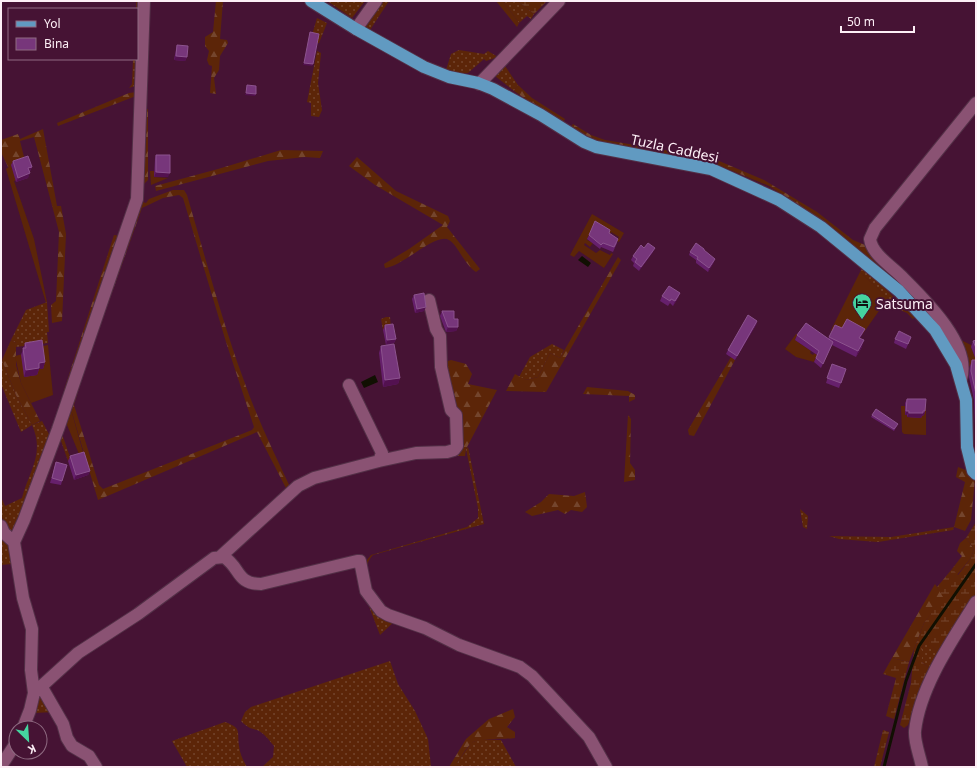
<svg xmlns="http://www.w3.org/2000/svg" width="977" height="768" font-family="'Noto Sans',sans-serif">
	<style>
		.grass { fill: url(#grass-dots) }
		.forest { fill: url(#forest-firs) }
		.wetland { fill: url(#wetland-marsh) }
		.garden { fill: #5c2508 }
		.water { fill: #111002 }
		.lines { fill: none; stroke-linecap: round; stroke-linejoin: round }
		.stream { stroke: #111002; stroke-width: 3 }
		.minor-casing { stroke: #533047; stroke-width: 14 }
		.major-casing { stroke: #533047; stroke-width: 14 }
		.minor { stroke: #8a5273; stroke-width: 12 }
		.major { stroke: #619ac1; stroke-width: 12 }
		.wall { fill: #66206c }
		.shaded-wall { fill: #531150 }
		.building { fill: #77367b; stroke: #8c538e }
		.labels { text-anchor: middle; dominant-baseline: central; stroke-width: 4; stroke-linejoin: round; paint-order: stroke }
		.street-label { font-size: 14px; fill: #fdeff6; stroke: #461334 }
		.poi-label { font-size: 14px; fill: #fdeff6; stroke: #461334; text-anchor: start }
	</style>
	<defs>
		<pattern id="grass-dots" width="8" height="8" patternUnits="userSpaceOnUse"><rect width="8" height="8" fill="#5c2508"/><path d="M2 2h.1M6 6h.1" fill="none" stroke="#74452d" stroke-width="1.8" stroke-linecap="round"/></pattern>
		<pattern id="forest-firs" width="22" height="20" patternUnits="userSpaceOnUse"><rect width="22" height="20" fill="#5c2508"/><path d="M5 1l3.5 6h-7zM16 11l3.5 6h-7z" fill="#74452d"/></pattern>
		<pattern id="wetland-marsh" width="20" height="14" patternUnits="userSpaceOnUse"><rect width="20" height="14" fill="#5c2508"/><path d="M1 5h8M5 5V1M11 12h8M15 12V8" fill="none" stroke="#74452d"/></pattern>
	</defs>
	<rect width="100%" height="100%" fill="#461334"/>
	<path class="grass" d="M136,1h4l-2,84 -9,3 3,-4 1,-25h4z
		M327,1h38l-13,17z
		M384,1h5l-19,29 -5,-3z
		M503,1h15l16,13 -3,5 -4,-3 -8,7z
		M317,18l10,5 -8,20h-3l-4,-8z
		M459,50l25,4 4,-3 10,6 -12,4 -2,-2 -16,14h-11l-11,-3 5,-16z
		M317,51l4,2 -3,30 4,27 -3,7 -8,-1v-13l-4,-1z
		M500,64l5,2 13,19 -4,6 -19,-15z
		M863,267l42,41 12,7 -4,4 -6,-6 -7,-3 -40,-38z
		M47,302l2,30h-2l1,11 -32,4v-4l-5,-3 15,-30z
		M386,317h4l1,11 -2,-3h-4l1,4 -3,1 -2,-11z
		M552,344l12,6 -4,8 -10,-5 -12,24 -12,3 -7,-3 11,-20z
		M2,360l14,35 16,30 10,-4 9,17 -36,92 -5,1 -3,-1 -6,-15v-18l4,9 17,-8c7,-27 23,-44 10,-73l-11,7 -20,-48z
		M61,431l10,29 -3,1 -9,-26z
		M468,447l16,77 -111,31c-13,13 -3,32 2,47l-12,-37 8,-10 96,-28 11,-9v-10l-12,-59z
		M800,509l8,7 -1,13 -4,-2z
		M954,527l-1,3 -75,12 -39,-3 -10,-3 62,1z
		M1,533l7,9 4,22 -11,1z
		M365,596l32,23 -17,16z
		M927,639l11,14 -8,16 -8,-7v-14z
		M390,661l8,23 17,27 13,28 3,28h-169l11,-10 1,-11c-5,-6 -10,-13 -17,-16 -8,-2 -10,-3 -16,-9l4,-9 6,-5z
		M37,693l17,19 -20,1z
		M225,722c17,6 12,9 14,24 1,8 4,14 8,21h-60l-15,-26z
		M480,739l21,1 15,27h-59v-4l14,-20z"/>
	<path class="forest" d="M216,1h7l-3,38 7,1 1,3 -8,13 -1,14 -5,8 2,16 -6,-1 2,-27 -3,-1 -2,-5 2,-9 -4,-5v-9l8,-5z
		M496,1h7l16,22 -2,4z
		M518,85l14,13 33,21 -3,5 -48,-33z
		M137,92l-1,4 -78,30 -1,-3 72,-30z
		M143,109h5v71l-4,4 -3,-2z
		M573,124l18,11 14,5 107,18 52,22 53,32 36,28 12,5 35,32 51,62 -60,-62 -61,-51 -61,-40 -58,-24h-7l-115,-22 -19,-12z
		M43,129l14,77h4l5,28 -4,87 -10,2 -1,-18 5,-4 3,-69 -25,-95 -14,4 5,20 -17,6 -7,-15v-12l17,-6 2,5z
		M281,150l42,1 -3,7 -15,-1 -37,4 -112,30 -1,-5 63,-17z
		M357,157l39,34 52,25 2,5 -3,6 33,42 -4,3c-13,-9 -18,-27 -27,-32 -13,-8 -47,27 -64,28l-1,-4 25,-15 34,-24 -68,-40 -26,-19z
		M173,190h11l3,5c18,61 34,123 56,183 13,38 31,75 48,111l-3,3 -31,-60 -159,68 -28,-94 17,-45 -13,44 25,80 4,4 149,-59 2,-3 -28,-85 -43,-144 -4,-3 -16,3 -21,10 -49,138 46,-145 7,2 3,-4z
		M114,235l7,1 -54,154h-3z
		M618,257l3,3 -75,132 -40,-1 9,-17 11,6 12,-3 12,-24 10,5z
		M11,340l5,3v22l5,18 19,38 -8,4 -16,-30 -14,-35z
		M731,357l4,3 -41,76 -5,-1 -1,-5z
		M451,360l15,4 6,10 -4,10 29,6 -31,59 -1,7h-11l-9,-94z
		M587,387l41,4 7,4v4l-6,3v-6l-46,-2z
		M628,415l3,4 -1,44 5,7v10l-11,2z
		M958,467l10,4 7,8 -4,41 -6,11 -11,-4 11,-45 -9,-5z
		M585,492l2,15 -5,5 -11,-2 -6,4 -7,-4 -26,6 -7,-4 16,-10 8,-8 25,2z
		M966,538l8,11 -3,9 -14,17 -5,-6 10,-13 -5,-5 3,-8z
		M935,584l9,13 -20,26 -15,39 -17,-4z
		M513,709l2,8 -8,10 8,5v6c-11,2 -35,-1 -43,5 -6,4 -10,14 -15,20v4h-8l17,-28 23,-20z"/>
	<path class="wetland" d="M518,1h29l-13,13z
		M976,522v73l-17,23 -21,35 -11,-13 -5,8v14l8,7 -22,56 -4,3 -4,-3 11,-42 3,-34 10,-26 19,-26 -6,-10 15,-18 6,6 13,-17 3,-9 -8,-11z
		M892,658l17,4 -15,57 -8,-3 10,-38 -13,-4z
		M883,730l6,2 -9,35h-6z"/>
	<path class="garden" d="M11,165l5,15 -2,1 20,58 13,63 -1,1 -40,-134z
		M150,171h4v6l14,1 -17,7z
		M592,214l32,19 -5,9 -2,-1 2,-4 -8,-5 -1,2 -17,-8 -6,14 6,3 -3,4 -5,-4 -1,2 12,8 4,-3 10,5 1,-2 2,1 -9,14 -25,-17 -5,6 -4,-2z
		M860,272l28,26 -26,37 -17,-10 -5,9 -9,-4z
		M796,334l2,1 -3,5 16,11 -1,2 3,2 2,-2 3,2 -4,7 -18,-5 -11,-8z
		M955,337l18,9 -2,1 5,13v6h-8l-3,-10z
		M48,345l5,50 -22,8 -10,-20 -6,-27 8,-2v-4z
		M905,403l21,1v31l-22,-1 -2,-2 -1,-26h4z
		M70,406l13,46 -4,2 -14,-34z"/>
	<path class="water" d="M582,256l9,7 -3,4 -10,-7z
		M375,375l3,7 -14,6 -3,-6z"/>
	<g class="lines">
		<path class="stream" d="M884,767l22,-86 13,-35 57,-82"/>
		<defs>
			<path id="minor" d="M356,29l20,-28
				M479,84l80,-83
				M961,379c11,-35 -38,-81 -61,-104 -10,-10 -28,-21 -30,-36l5,-11 101,-125
				M379,461l37,-8 31,-1 7,-2 3,-4 -1,-31 -5,-5 -10,-43 -1,-31 -4,-7 -7,-29
				M1,526l3,7 10,9
				M220,557l78,-71 16,-8 65,-17 3,-8 -33,-68
				M39,688l5,3 19,33 4,14 5,8 17,10 7,11
				M34,693l44,-40 60,-39 76,-56 10,-1c17,11 12,27 37,27l96,-23h3l6,30 15,20 7,4 37,13 34,17 61,22 12,9 57,61 17,30
				M23,728l7,-18 4,-17 -3,-23 1,-41 -9,-31 -9,-56 10,-22 34,-91 79,-230 7,-198
				M1,766l15,-23
				M922,767c-2,-11 -8,-25 -7,-36 5,-45 38,-92 61,-129"/>
			<path id="major" d="M311,1l45,28 68,38 25,10 29,6 15,6 48,26 43,27 12,5 115,22 68,31 42,27 78,64 36,39 21,35 10,35 1,47 6,24 3,3"/>
		</defs>
		<use href="#minor" class="minor-casing"/>
		<use href="#major" class="major-casing"/>
		<use href="#minor" class="minor"/>
		<use href="#major" class="major"/>
	</g>
	<path class="wall" d="M177,45l10,12 -2,4 -11,-1 2,-11z
		M156,155l12,22h-14l1,-18z
		M13,161l19,6 -2,4 -1,1 -1,6 -12,4 -5,-17z
		M610,230l-1,4 8,9 -4,9 -12,-5 -1,2 -13,-10 2,-4z
		M644,248l9,4 -14,19 -6,-5 1,-3 -3,-3 2,-4z
		M704,250l10,12 -6,10 -12,-9v-3l-7,-5 1,-3z
		M680,293l-2,5 -5,8 -3,-3 -2,3 -8,-5 2,-5z
		M414,295l10,16 -9,2 -3,-14z
		M442,311l12,8 4,8 -2,4 -10,1 -6,-16z
		M757,321l-1,4 -21,35 -9,-6 2,-4z
		M385,325l11,14 -2,4 -8,2 -3,-15z
		M842,328l23,1 -3,6 -2,3 2,9 -6,10 -24,-12 -11,23 -7,-6 3,-7 -22,-15 2,-5 31,4 1,-2z
		M895,339l14,3 -3,7 -12,-6z
		M976,340v20l-5,-13 2,-6z
		M25,343l20,19 -2,7h-4l-2,6 -13,2 -3,-22z
		M381,346l19,32 -2,6 -15,3 -4,-34z
		M972,360h4v91l-2,-51 -5,-23 1,-11z
		M832,364l14,5 -7,19 -13,-5z
		M907,399l18,12 -1,4 -2,1 -1,2 -14,-1v-2h-2v-12z
		M872,415l25,11 -3,5 -23,-14z
		M70,456l20,15 -2,4 -14,5 -6,-19z
		M56,462l6,19 -1,4 -11,-2z"/>
	<path class="shaded-wall" d="M176,56l11,1 -2,4 -11,-1z
		M304,63l9,1 -1,2 -9,-1z
		M246,93l10,1 -1,2 -10,-1z
		M32,167l-2,4 -3,2 1,-5z
		M156,172l14,1 -2,4h-14z
		M30,173l-2,5 -12,4 2,-4z
		M655,248l-2,4 -14,19 2,-4z
		M715,259l-1,3 -6,10 1,-4z
		M680,293l-2,5 -5,8 2,-5z
		M426,307l-2,4 -9,2 2,-4z
		M757,321l-1,4 -21,35 2,-4z
		M448,327h10l-2,4 -10,1z
		M865,329l-3,6 -5,9 2,-6z
		M396,339l-2,4 -8,2 1,-5z
		M864,340l-2,7 -6,10 2,-6z
		M45,362l-2,7h-4l-2,6 -13,2 2,-7 13,-7z
		M400,378l-2,6 -15,3 2,-7z
		M906,411h3l-2,4h-2z
		M923,411h2l-1,4 -2,1 -1,2 -14,-1 2,-4z
		M90,471l-2,4 -14,5 2,-5z"/>
	<path class="building" d="M310,32l9,2 -6,30 -9,-1z
		M177,45l11,1 -1,11 -11,-1z
		M247,85l9,1v8l-10,-1z
		M156,155h14v18l-14,-1z
		M28,156l4,11 -4,1 2,5 -12,5 -5,-17z
		M595,221l15,9 -1,3 9,6 -4,8 -11,-4 -2,2 -12,-10z
		M648,243l7,5 -14,19 -6,-5 2,-3 -4,-3 8,-11 3,3z
		M696,243l8,6v1l11,9 -6,9 -12,-9 1,-2 -8,-5z
		M669,286l11,7 -5,8 -4,-2 -1,2 -8,-5z
		M424,293l2,14 -9,2 -3,-14z
		M442,311h12v8h4v8h-10z
		M748,315l9,6 -20,35 -9,-6z
		M847,319l18,10 -6,9 5,2 -6,11 -29,-14 6,-12 7,3z
		M806,323l27,19 -10,22 -7,-6 3,-7 -22,-16z
		M393,324l3,15 -9,1 -2,-15z
		M899,331l12,6 -3,7 -13,-5z
		M42,340l3,22 -6,1v5l-13,2 -3,-22h3l-1,-5z
		M976,340v8l-3,-7z
		M394,344l6,34 -15,2 -4,-34z
		M972,360h4v39v-5l-5,-23z
		M832,364l14,5 -5,14 -14,-5z
		M907,399h19l-1,12h-2v2h-14v-2h-3z
		M876,409l22,15 -4,5 -22,-14z
		M84,452l6,19 -14,4 -6,-19z
		M56,462l11,3 -5,16 -10,-3z"/>
	<defs>
		<symbol id="hotel-pin" viewBox="-11 -11 22 30"><path d="M0 17L-7.5 6A9.5 9.5 0 1 1 7.5 6Z" fill="#45d49f" stroke="#461334"/><path d="M-6-4.5h1.5V1H6V5H4.5V3h-9V5H-6ZM-4 0a1.8 1.8 0 1 1 3.6 0ZM.5 0V-2.5h3Q6-2.5 6 0Z" fill="#111"/></symbol>
	</defs>
	<g fill-rule="evenodd">
		<use href="#hotel-pin" x="851" y="292" width="22" height="30"/>
	</g>
	<g class="labels">
		<g class="street-label">
			<text transform="translate(675 148) rotate(12)">Tuzla Caddesi</text>
		</g>
		<g class="poi-label">
			<text x="876" y="303">Satsuma</text>
		</g>
	</g>
	<rect width="977" height="768" fill="none" stroke="#fdeff6" stroke-width="4"/>
	<rect x="8" y="8" width="130" height="52" fill="#461334" stroke="#8f6b82"/>
	<rect x="16" y="21" width="20" height="6" fill="#619ac1" stroke="#8f6b82"/>
	<text x="44" y="28" font-size="12" fill="#fdeff6">Yol</text>
	<rect x="16" y="38" width="20" height="12" fill="#77367b" stroke="#8f6b82"/>
	<text x="44" y="48" font-size="12" fill="#fdeff6">Bina</text>
	<g transform="translate(28 740) rotate(155)"><circle r="19" fill="#461334" stroke="#8f6b82"/>
	<path d="M0-3L7 15L0 10L-7 15Z" fill="#45d49f"/>
	<text y="-6" font-size="11" font-weight="bold" text-anchor="middle" fill="#fdeff6">K</text>
	</g>
	<path d="M841 26v6h73v-6" fill="none" stroke="#fdeff6" stroke-width="2"/>
	<text x="847" y="26" font-size="12" fill="#fdeff6" stroke="#461334" stroke-width="3" paint-order="stroke">50 m</text>
</svg>
